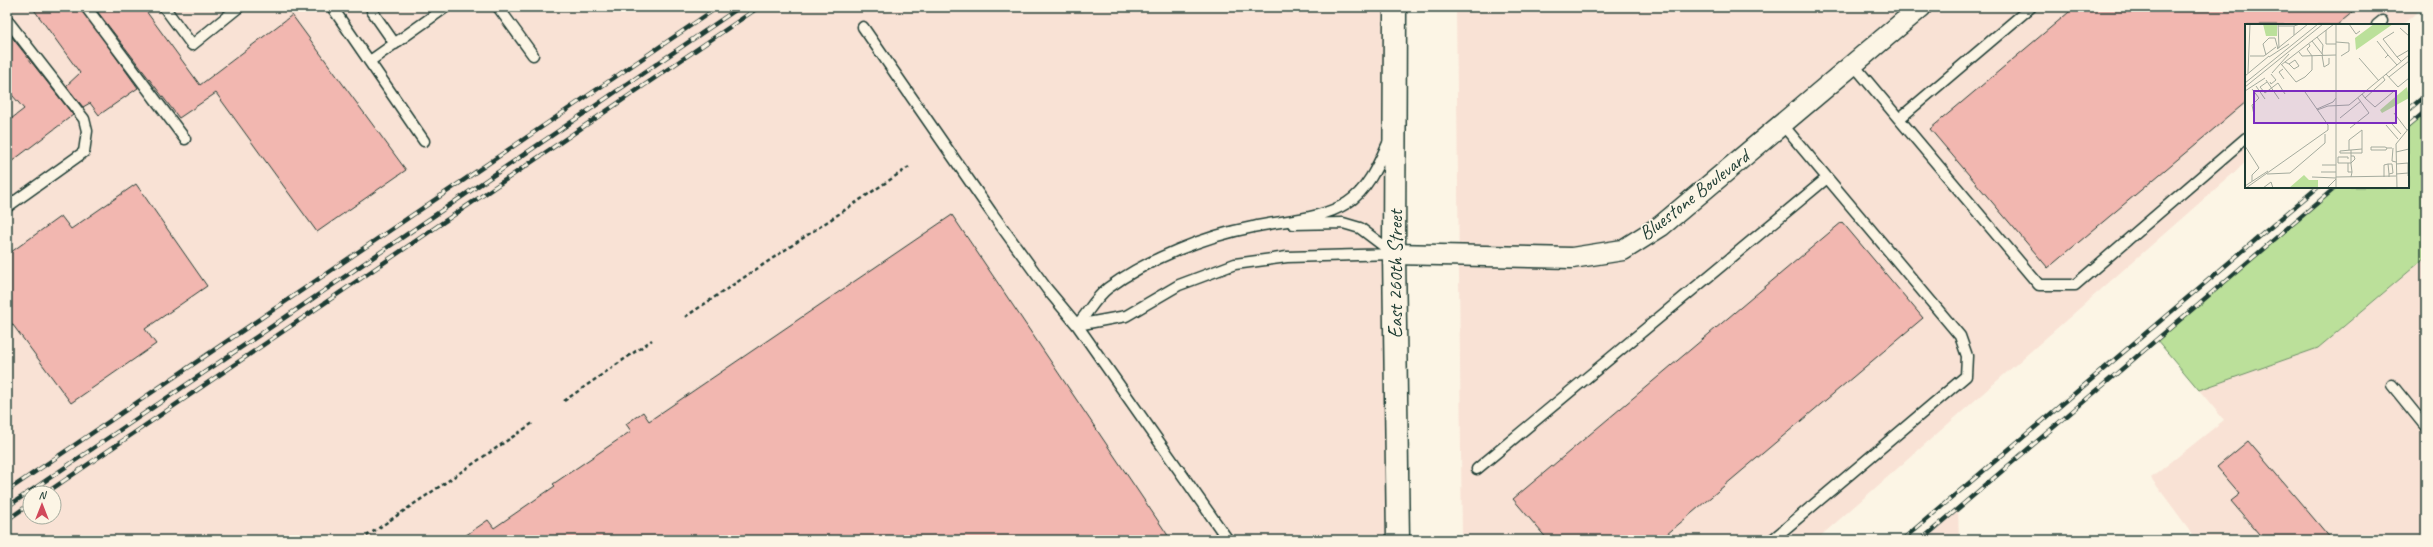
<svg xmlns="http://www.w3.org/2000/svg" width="2433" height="547" font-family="Caveat,sans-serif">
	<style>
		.built { fill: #f9e2d5; fill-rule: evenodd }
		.green { fill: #bbe09a; stroke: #6d8e67 }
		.building { fill: #f2b7b0; stroke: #1f3d34 }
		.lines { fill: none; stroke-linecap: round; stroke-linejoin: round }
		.service-casing { stroke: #1f3d34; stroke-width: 13 }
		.minor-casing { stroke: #1f3d34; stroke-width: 23 }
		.primary-casing { stroke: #1f3d34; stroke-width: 25 }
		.path { stroke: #1f3d34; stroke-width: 2.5; stroke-dasharray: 4 3; stroke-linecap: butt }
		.service { stroke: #fcf5e5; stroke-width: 10 }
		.minor { stroke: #fcf5e5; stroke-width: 20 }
		.primary { stroke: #fcf5e5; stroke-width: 22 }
		.rail-casing { stroke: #1f3d34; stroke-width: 4.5 }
		.rail { stroke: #fcf5e5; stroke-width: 3; stroke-dasharray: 9; stroke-linecap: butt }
		.labels { text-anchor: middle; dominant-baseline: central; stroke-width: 3.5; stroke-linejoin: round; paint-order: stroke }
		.street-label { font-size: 20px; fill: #1f3d34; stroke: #fcf5e5 }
		.inset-road { fill: none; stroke: #a4ab9e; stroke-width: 1 }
		.view { fill: #7b2cbf; fill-opacity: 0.15; stroke: #7b2cbf; stroke-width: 2 }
		.inset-edge { fill: none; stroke: #1f3d34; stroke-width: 2 }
	</style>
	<rect width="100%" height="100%" fill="#fcf5e5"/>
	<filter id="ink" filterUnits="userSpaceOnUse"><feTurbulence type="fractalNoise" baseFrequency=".025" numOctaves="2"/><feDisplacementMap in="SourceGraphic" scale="8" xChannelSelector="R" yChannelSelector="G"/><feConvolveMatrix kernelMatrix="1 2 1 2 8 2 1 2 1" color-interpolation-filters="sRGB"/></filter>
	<g filter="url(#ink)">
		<path class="built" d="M7,7h1388l4,533h-1392zM30,493h24v24h-24z
			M1456,7h967l-21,18h-156v137l-430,378h-354z
			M2426,257v283h-229l-46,-62 73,-58 -25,-30 119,-42z
			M1958,509l1,31h-38z"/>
		<path class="green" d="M2426,111v146l-108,91 -119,42 -42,-50 179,-153h72v-61z"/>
		<path class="building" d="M32,7h48l58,81 -39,27 -9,-12 -7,4 -17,-21 14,-13z
			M94,7h49l57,78 92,-70 114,155 -89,62 -101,-139 -37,25z
			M2075,7h284l-22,18h-91v77l-198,166 -118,-139z
			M7,31l66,84 -66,50v-43l17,-13 -17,-20z
			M136,184l71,102 -62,43 11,15 -85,59 -64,-86v-62l54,-39 10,13z
			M952,215l219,325h-712l29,-20 6,8 61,-42 -2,-2 78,-53 -5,-7 17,-12 6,9z
			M1842,222l81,96 -263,222h-112l-35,-41z
			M2248,441l84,99h-68l-33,-39 9,-7 -23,-27z"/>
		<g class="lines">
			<defs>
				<path id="service" d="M86,7l99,132
					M164,7l28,38 47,-38
					M332,7l92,134
					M498,7l35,48
					M372,11l23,33
					M7,20l77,99 3,12 -3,21 -77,55
					M2377,25l5,-4
					M863,27l128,185 56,77 30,36 151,215
					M370,61l76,-54
					M1853,64l46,55 132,-112
					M1899,119l140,166h36l171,-147
					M1293,224l50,-1 17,5 33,25
					M1077,325c10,-11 19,-28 31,-37 40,-29 97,-52 145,-61 30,-7 67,-7 94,-24 21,-13 32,-40 42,-62
					M1077,325l49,-9 53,-31 56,-21 52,-7 107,-3
					M2392,385l34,42
					M1477,469l350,-291
					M1772,540l194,-164 1,-20 -7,-20 -178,-212"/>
				<path id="minor" d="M1394,254l178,4 51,-8 38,-24 260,-219"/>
				<path id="primary" d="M1395,7l-1,247 4,286"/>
			</defs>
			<use href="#service" class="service-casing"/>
			<use href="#minor" class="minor-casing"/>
			<use href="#primary" class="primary-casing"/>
			<path class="path" d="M685,317l224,-150
				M564,401l88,-61
				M361,540l172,-117"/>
			<use href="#service" class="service"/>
			<use href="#minor" class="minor"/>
			<use href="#primary" class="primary"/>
			<defs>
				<path id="rail" d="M2408,110l18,-15
					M2408,126l18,-15
					M7,491l711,-484
					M46,493l713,-486
					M7,507l733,-500
					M7,520l23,-16
					M1902,540l416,-353
					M1921,540l415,-353"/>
			</defs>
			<use href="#rail" class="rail-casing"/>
			<use href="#rail" class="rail"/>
		</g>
	</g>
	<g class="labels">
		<g class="street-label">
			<text transform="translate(1694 195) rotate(-38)">Bluestone Boulevard</text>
			<text transform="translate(1395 274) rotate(-90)">East 260th Street</text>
		</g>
	</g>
	<g transform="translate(2245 24)">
		<rect width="164" height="164" fill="#fcf5e5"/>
		<path d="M18,0h14v12h-11zM129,0h19l-37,26 -1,-12zM162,63l2,11 -27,15 -2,-3zM59,151l5,5h9v8h-29z" fill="#bbe09a"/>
		<path class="inset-road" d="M33,0l1,24M91,0v164M104,0l7,10 4,-3M33,2h16M155,4l9,8M81,6v14h10M149,8l-11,7 14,18M49,11v-9l6,-2M72,13l6,8 -1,9M67,17l11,14M132,17l11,14M91,18l13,1v8l-8,5M32,25l31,-25M54,28l3,4 34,-1M21,31l-3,-11 6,-6h6l3,11M77,31l2,12 5,-3v-6M5,32h14l12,-9M24,33l20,-13M114,34l20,23M140,34l3,-3 9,10M156,37l-4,-4 12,-7M40,38l4,2 6,-4 4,6 -5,3 -5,-5M36,41l53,-41M37,41l14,17 9,-5 7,-7v-14l-5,-7 3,-3 -1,-2M38,45l-4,3 5,7M3,49l2,-49M27,49l17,-19M141,50l12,13 11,-9M0,52l24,-20M144,53l20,-16M21,56l13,19M22,58l-7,5 5,6 13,-10 7,11M25,58l1,2 5,-4 -5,-6M0,59l73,-59M11,62l9,13M0,63l78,-63M7,65l7,9 -7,7 2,10M0,67l20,-13M117,70l3,4 20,-18 -2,-3M120,74l10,9 18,-15M72,85l16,-7 3,-4M72,86l11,-4 21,-1 60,-50M149,89l13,17M95,94l21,-17M147,100l9,10M141,101l12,14M105,104l19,-15 -11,-15M0,122l14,22 -7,7v6M142,124l-1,2h-15v-3h14l2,1h5M148,124l-1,13 4,1M104,126v-10l13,-10v19M106,126l11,-1v4h-22v-2l11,-1v6M151,128l13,-3M103,135v-2h-10v6h13l4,-4 -1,-3h-3v8l1,8 -1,5M103,139v9h4M151,140l12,-1v13M77,141h14M76,148h15M22,150l23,-1 35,-30v-9M144,150l4,-1 -1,-9h-4l1,10v3M151,150l12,-1M67,153l24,1M91,153l60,-1M139,153v-12l4,-1M0,162l23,-15M1,164l82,-58v-5l-23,-33M18,164l8,-6 2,6M82,164l9,-9M152,164l-1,-44 13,-16"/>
		<path class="view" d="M9,67h142v32h-142z"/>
		<rect width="164" height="164" class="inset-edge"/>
	</g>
	<rect width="2433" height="547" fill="none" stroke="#fcf5e5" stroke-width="24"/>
	<rect x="12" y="12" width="2409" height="523" fill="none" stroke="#1f3d34" stroke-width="1.5" filter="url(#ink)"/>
	<g transform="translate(42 505)"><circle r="19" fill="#fcf5e5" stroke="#a4ab9e"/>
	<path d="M0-3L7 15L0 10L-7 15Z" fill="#d1495b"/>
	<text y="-6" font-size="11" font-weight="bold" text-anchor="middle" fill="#1f3d34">N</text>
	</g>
</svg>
